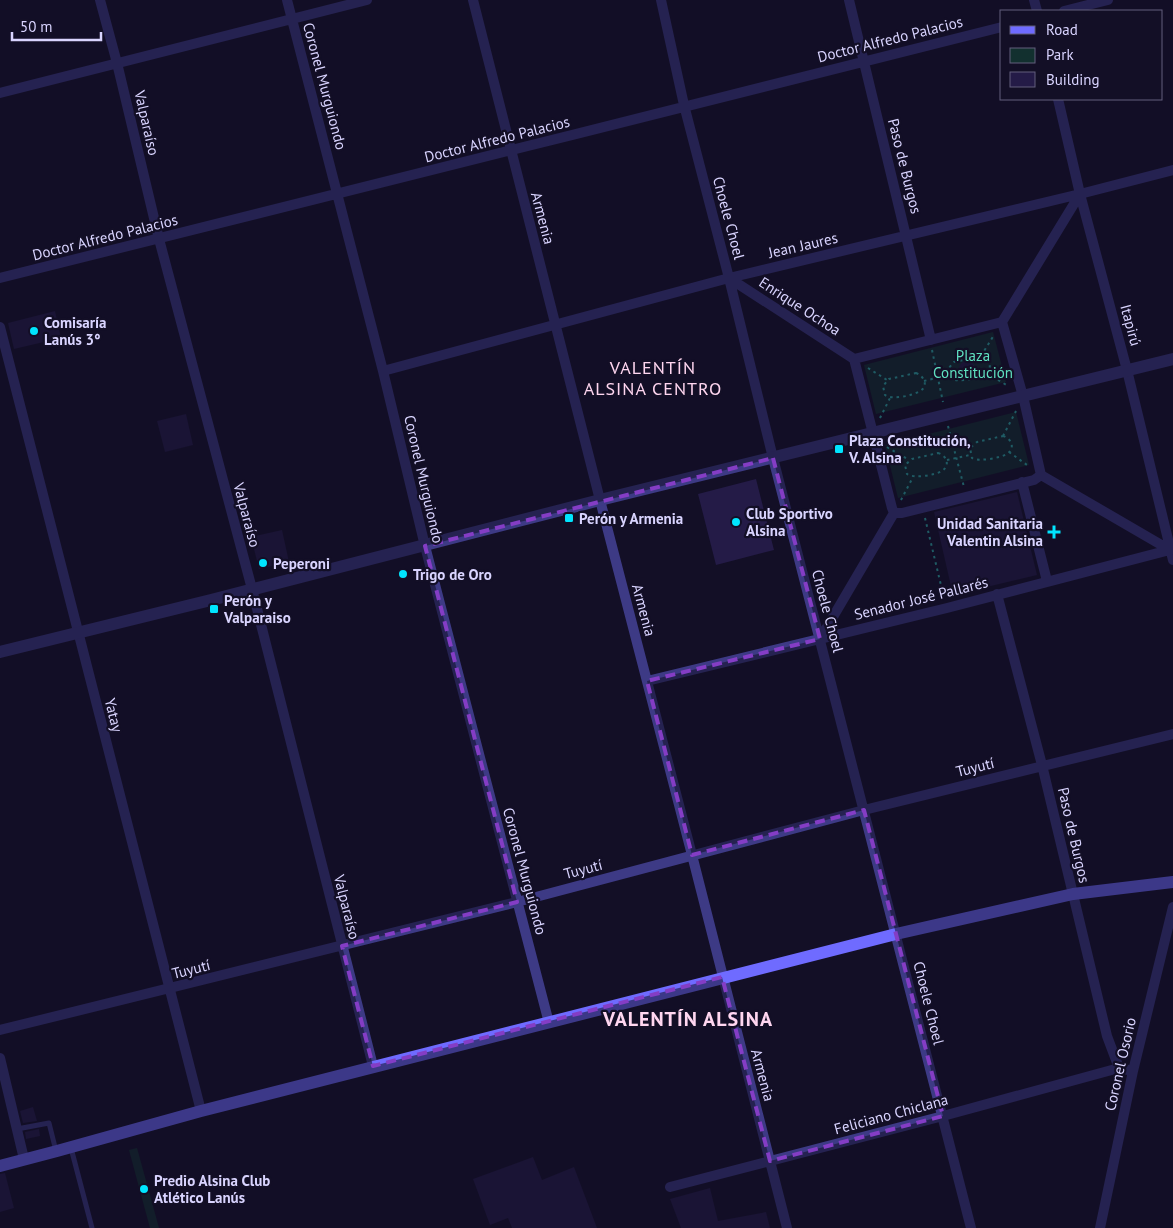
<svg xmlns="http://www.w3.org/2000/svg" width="1173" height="1228" font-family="'PT Sans',sans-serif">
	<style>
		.green { fill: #12302f }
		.building { fill: #241b47 }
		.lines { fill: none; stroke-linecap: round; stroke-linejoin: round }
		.path { stroke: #2fb8b0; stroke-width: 2; stroke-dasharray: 2.5 4; stroke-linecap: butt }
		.service { stroke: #3d3a85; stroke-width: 5 }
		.minor { stroke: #3d3a85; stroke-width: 10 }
		.tertiary { stroke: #3d3a85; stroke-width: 12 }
		.secondary { stroke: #6f6bff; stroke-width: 12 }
		.marked { fill: none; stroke: #843dc5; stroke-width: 4; stroke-dasharray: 10 6; stroke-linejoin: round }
		.poi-dot { fill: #00e5ff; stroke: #130f26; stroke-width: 2 }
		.labels { text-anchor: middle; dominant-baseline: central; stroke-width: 4.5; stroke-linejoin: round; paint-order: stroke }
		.street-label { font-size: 15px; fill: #d9d4ff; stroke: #130f26 }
		.poi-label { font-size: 15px; font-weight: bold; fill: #d9d4ff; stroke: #130f26; text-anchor: start }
		.park-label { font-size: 15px; fill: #5fe0c0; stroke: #130f26 }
		.quarter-label { font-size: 18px; letter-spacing: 1px; fill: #ffd6f0; stroke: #130f26 }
		.district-label { font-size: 20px; font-weight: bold; letter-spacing: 1px; fill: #ffd6f0; stroke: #130f26 }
	</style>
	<rect width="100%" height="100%" fill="#130f26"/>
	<path class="green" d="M993,332l13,50 -130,32 -12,-49z
		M1016,412l13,53 -131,33 -13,-53z
		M137,1148l22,80h-9l-21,-78z"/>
	<path class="building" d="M55,311l6,27 -47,11 -6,-26z
		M959 369a8 8 0 1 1 16 0a8 8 0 1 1-16 0Z
		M186,414l7,31 -28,7 -8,-31z
		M756,479l18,71 -58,15 -18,-71z
		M1017,492l20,83 -84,20 -19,-83z
		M282,530l7,32 -30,7 -8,-32z
		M33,1107l4,14 -14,2 -3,-12z
		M39,1129l1,7 -14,3 -1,-7z
		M533,1157l9,23 32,-13 23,61h-85l-4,-10 -18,7 -17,-46z
		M5,1173l9,35 -14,4v-38z
		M710,1188l8,33 48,-9 4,16h-89l-11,-29z"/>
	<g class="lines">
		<path class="path" d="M932,350l11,52
			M981,356c8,3 13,13 4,18 -8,5 -28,9 -35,4l-2,-9 6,-7z
			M981,356l13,-21
			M868,368l19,12
			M916,373c8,3 13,13 4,18 -8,5 -28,9 -35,4l-2,-9 6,-7z
			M987,373l21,13
			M924,381l24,-6
			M880,418l10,-20
			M948,426l16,61
			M1003,436c8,2 13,12 4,18 -7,4 -28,8 -35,4l-2,-10 7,-6z
			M1003,436l13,-25
			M887,447l22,13
			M1009,452l18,13
			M938,453c8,2 13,12 4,18 -7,4 -28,8 -35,3l-2,-9 7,-6z
			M947,460l23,-5
			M901,500l12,-23
			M925,518l19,80"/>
		<path class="service" d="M17,1129l32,-6 7,28
			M71,1148l21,80"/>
		<path class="minor" d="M100,0l17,63 42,176 93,350 121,477
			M287,0l96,371 42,175 124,477
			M473,0l127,500 92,355 95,373
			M661,0l23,105 45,173 44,180 198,770
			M849,0l82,340
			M1034,0l3,11
			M1064,11l44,-11
			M0,93l367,-93
			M1058,99l22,95 47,176 46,190
			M0,278c334,-82 668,-168 1002,-251
			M729,278l125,81
			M1002,322l21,74 18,79
			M1002,322l78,-128
			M0,327l201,784
			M854,359l38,149 2,5
			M854,359l148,-37
			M383,371l346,-93 351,-84 93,-24
			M1041,475l129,75
			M1022,482l25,99
			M894,513h8l132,-33 7,-5
			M997,594l45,171 65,271 12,32
			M820,639l74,-126
			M647,681l300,-73 226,-59
			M0,1030l517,-128 347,-92 309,-76
			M0,1058l24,101
			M670,1187l273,-71 176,-48 14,3
			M1100,1228l33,-157 40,-164"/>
		<path class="tertiary" d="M0,652l211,-52 389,-100 573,-141"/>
		<path class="secondary" d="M0,1166l57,-15 144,-40 695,-177 177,-40 100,-12"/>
	</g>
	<path d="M0 0H1173V1228H0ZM773,458l47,181 -173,42 45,174 172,-45 79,306 -173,45 -48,-184 -349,89 -31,-120 175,-44 -92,-356z" fill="#130f26" fill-opacity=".55" fill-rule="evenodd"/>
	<path class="marked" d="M773,458l47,181 -173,42 45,174 172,-45 79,306 -173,45 -48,-184 -349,89 -31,-120 175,-44 -92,-356z"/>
	<g class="poi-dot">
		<circle cx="34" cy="331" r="5"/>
		<rect x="834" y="444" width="10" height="10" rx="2.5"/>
		<rect x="564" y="513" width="10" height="10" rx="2.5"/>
		<circle cx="736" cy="522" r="5"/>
		<path d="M1051.5 524.5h5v5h5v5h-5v5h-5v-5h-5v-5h5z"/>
		<circle cx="263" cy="563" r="5"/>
		<circle cx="403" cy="574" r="5"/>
		<rect x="209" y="604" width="10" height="10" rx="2.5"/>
		<circle cx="144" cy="1189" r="5"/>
	</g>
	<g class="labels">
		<g class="street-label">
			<text transform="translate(890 39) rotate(-14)">Doctor Alfredo Palacios</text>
			<text transform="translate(325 86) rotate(75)">Coronel Murguiondo</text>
			<text transform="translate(147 123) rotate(77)">Valparaíso</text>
			<text transform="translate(497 139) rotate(-14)">Doctor Alfredo Palacios</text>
			<text transform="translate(905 166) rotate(76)">Paso de Burgos</text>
			<text transform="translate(543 218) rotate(75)">Armenia</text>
			<text transform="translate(729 218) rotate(75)">Choele Choel</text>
			<text transform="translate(105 237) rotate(-14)">Doctor Alfredo Palacios</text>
			<text transform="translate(803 245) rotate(-13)">Jean Jaures</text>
			<text transform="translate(800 306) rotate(33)">Enrique Ochoa</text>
			<text transform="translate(1131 325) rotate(75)">Itapirú</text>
			<text transform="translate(424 479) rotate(77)">Coronel Murguiondo</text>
			<text transform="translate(247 515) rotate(75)">Valparaíso</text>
			<text transform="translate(921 598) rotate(-14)">Senador José Pallarés</text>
			<text transform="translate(644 610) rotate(75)">Armenia</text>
			<text transform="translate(828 611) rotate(75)">Choele Choel</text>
			<text transform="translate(114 715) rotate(76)">Yatay</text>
			<text transform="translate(975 767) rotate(-14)">Tuyutí</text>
			<text transform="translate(1074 835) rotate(77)">Paso de Burgos</text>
			<text transform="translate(583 869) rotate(-15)">Tuyutí</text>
			<text transform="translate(525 871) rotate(75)">Coronel Murguiondo</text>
			<text transform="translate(347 907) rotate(76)">Valparaíso</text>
			<text transform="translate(191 969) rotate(-14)">Tuyutí</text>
			<text transform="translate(929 1003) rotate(76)">Choele Choel</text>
			<text transform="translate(1120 1064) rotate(-77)">Coronel Osorio</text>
			<text transform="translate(763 1075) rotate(75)">Armenia</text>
			<text transform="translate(891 1114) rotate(-15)">Feliciano Chiclana</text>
		</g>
		<g class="poi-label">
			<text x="44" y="322">Comisaría<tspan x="44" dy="17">Lanús 3°</tspan></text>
			<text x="849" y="440">Plaza Constitución,<tspan x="849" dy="17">V. Alsina</tspan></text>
			<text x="746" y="513">Club Sportivo<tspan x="746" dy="17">Alsina</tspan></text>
			<text x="579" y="518">Perón y Armenia</text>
			<text x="1043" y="523" text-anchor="end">Unidad Sanitaria<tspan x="1043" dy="17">Valentin Alsina</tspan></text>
			<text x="273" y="563">Peperoni</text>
			<text x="413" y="574">Trigo de Oro</text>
			<text x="224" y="600">Perón y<tspan x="224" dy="17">Valparaiso</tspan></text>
			<text x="154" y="1180">Predio Alsina Club<tspan x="154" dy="17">Atlético Lanús</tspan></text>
		</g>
		<g class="park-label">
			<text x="973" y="355">Plaza<tspan x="973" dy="17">Constitución</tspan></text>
		</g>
		<g class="quarter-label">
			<text x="653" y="367">VALENTÍN<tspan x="653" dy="21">ALSINA CENTRO</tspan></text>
		</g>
		<g class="district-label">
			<text x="688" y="1019">VALENTÍN ALSINA</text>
		</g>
	</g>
	<rect x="1000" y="10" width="162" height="90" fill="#130f26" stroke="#625e7d"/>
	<rect x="1010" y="26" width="25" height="8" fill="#6f6bff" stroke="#625e7d"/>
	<text x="1046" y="35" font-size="15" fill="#d9d4ff">Road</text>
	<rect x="1010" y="48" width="25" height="15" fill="#12302f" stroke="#625e7d"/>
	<text x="1046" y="60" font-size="15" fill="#d9d4ff">Park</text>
	<rect x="1010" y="72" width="25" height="15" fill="#241b47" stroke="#625e7d"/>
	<text x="1046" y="85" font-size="15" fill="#d9d4ff">Building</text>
	<path d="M12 32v8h89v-8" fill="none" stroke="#d9d4ff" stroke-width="2.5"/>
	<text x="20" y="32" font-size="15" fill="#d9d4ff" stroke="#130f26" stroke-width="4" paint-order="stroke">50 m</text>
</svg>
